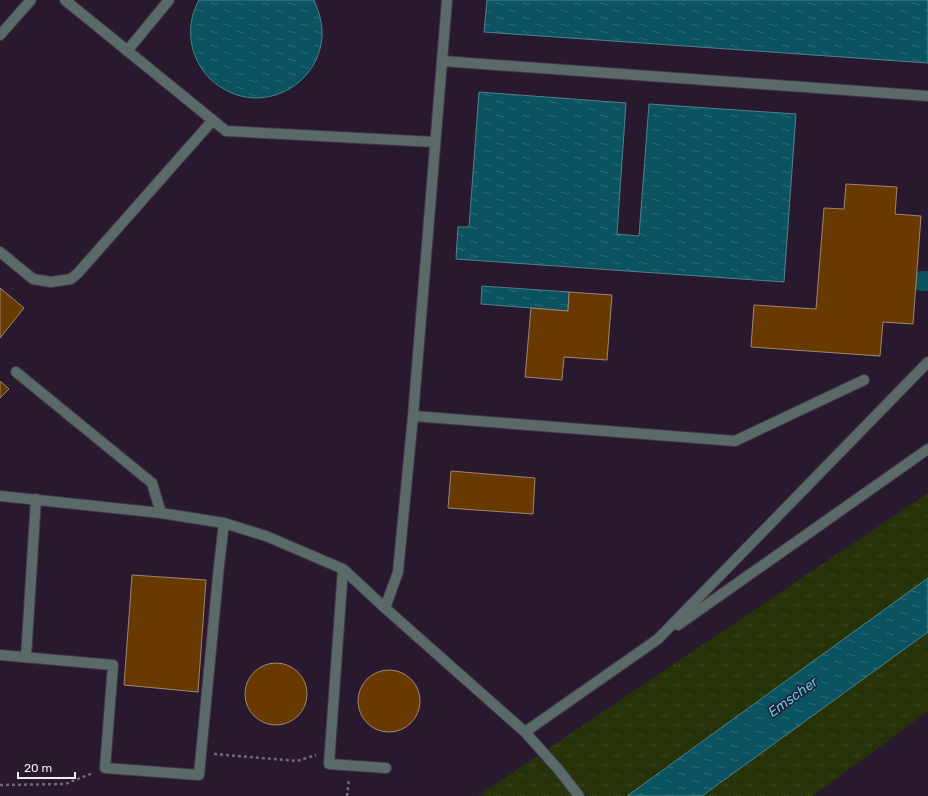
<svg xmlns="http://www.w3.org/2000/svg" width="928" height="796" font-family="Rubik,sans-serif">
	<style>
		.grass { fill: url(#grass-tufts) }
		.water { fill: url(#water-ripples); stroke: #51808d }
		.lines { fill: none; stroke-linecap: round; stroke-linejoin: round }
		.canal { stroke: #0b5360; stroke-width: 20 }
		.building { fill: #683901; stroke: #a1866f }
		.service-casing { stroke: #45364b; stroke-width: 12 }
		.path { stroke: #76687b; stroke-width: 2.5; stroke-dasharray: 3 3; stroke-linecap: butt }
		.service { stroke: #596a68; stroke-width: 10 }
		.labels { text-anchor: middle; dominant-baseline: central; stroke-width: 3; stroke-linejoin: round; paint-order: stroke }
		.water-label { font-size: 14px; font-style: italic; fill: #55d2ea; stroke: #29192f }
	</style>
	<defs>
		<pattern id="grass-tufts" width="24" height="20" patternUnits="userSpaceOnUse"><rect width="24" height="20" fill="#263207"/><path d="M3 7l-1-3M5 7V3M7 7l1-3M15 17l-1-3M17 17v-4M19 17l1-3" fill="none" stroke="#3b4620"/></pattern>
		<pattern id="water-ripples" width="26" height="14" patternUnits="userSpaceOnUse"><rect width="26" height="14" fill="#0b5360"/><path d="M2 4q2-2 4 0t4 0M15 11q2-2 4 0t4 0" fill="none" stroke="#2f6c78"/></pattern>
	</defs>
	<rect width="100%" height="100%" fill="#29192f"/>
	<path class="grass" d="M928,493v218l-115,85h-335z"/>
	<path class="water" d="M199,0h115c5,12 9,24 8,38 -5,50 -62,77 -103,48 -12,-8 -20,-19 -25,-33 -6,-18 -4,-37 5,-53z
		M487,0h441v63l-444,-31z
		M479,92l147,11 -9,131 22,2 10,-132 147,10 -12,168 -328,-23 2,-32h11z
		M482,286l87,6 -1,19 -87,-7z
		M928,578v54l-226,164h-75z"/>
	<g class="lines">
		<path class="canal" d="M921,281h7"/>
	</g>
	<path class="building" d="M846,184l51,3 -2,27 26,2 -8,108 -30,-2 -3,34 -129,-9 3,-42 62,4 8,-101 20,1z
		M0,288l24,20 -24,30z
		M569,292l43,3 -5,65 -43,-3 -2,23 -37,-3 6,-69 37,3z
		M0,381l9,8 -9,9z
		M451,471l84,7 -2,36 -85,-6z
		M132,575l74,5 -8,112 -74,-7z
		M245 694a31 31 0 1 1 62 0a31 31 0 1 1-62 0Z
		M358 701a31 31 0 1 1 62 0a31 31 0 1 1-62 0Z"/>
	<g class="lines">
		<defs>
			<path id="service" d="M65,0l161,131 209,11
				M0,35l31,-35
				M127,51l42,-51
				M442,61l486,35
				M0,252l33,27 18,3 20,-3 7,-6 135,-153
				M16,372l136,111 9,30
				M413,416l322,25 129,-61
				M0,496l161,17 63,10 42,13 77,33 42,39 140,124 33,37 21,27
				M343,569l-14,195 57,4
				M385,608l13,-36 15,-156 34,-416
				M678,625l250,-176
				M0,655l113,10 -8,103 94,7 20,-209 5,-43
				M26,657l10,-158
				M525,732l133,-93 270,-277"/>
		</defs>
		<use href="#service" class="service-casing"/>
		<path class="path" d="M214,754l83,7 19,-6
			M0,785l65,-1 28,-11
			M347,796l2,-17"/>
		<use href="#service" class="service"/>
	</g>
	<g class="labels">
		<g class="water-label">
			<text transform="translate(793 697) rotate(-36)">Emscher</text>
		</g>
	</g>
	<path d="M18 772v6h57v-6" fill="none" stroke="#f3e8f7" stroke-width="2"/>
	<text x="24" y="772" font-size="12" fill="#f3e8f7" stroke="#29192f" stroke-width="3" paint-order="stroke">20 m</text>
</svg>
